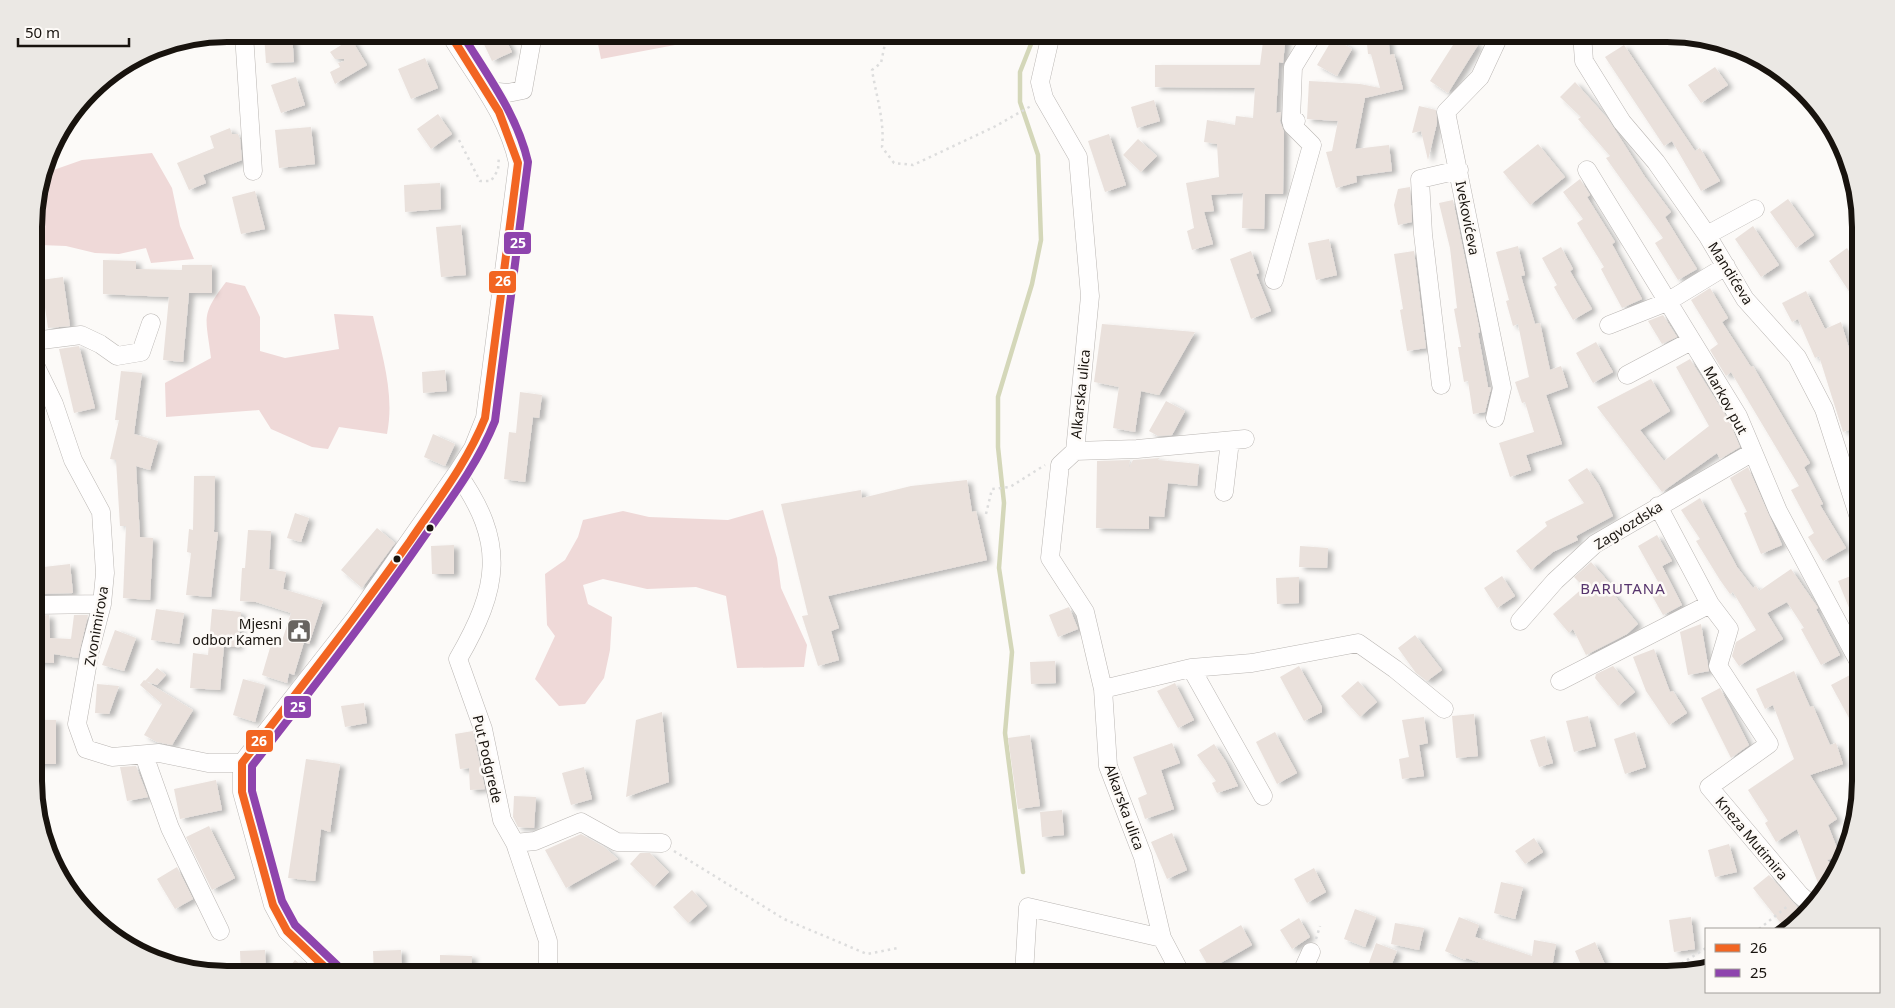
<svg xmlns="http://www.w3.org/2000/svg" width="1895" height="1008" font-family="'Noto Sans',sans-serif">
	<style>
		.green { fill: #efd9d8 }
		.lines { fill: none; stroke-linecap: round; stroke-linejoin: round }
		.stream { stroke: #d4d7b9; stroke-width: 4.5 }
		.building { fill: #eae1dc; filter: url(#shadow) }
		.minor-casing { stroke: #bab6b3; stroke-width: 19 }
		.path { stroke: #ddd; stroke-width: 2.5; stroke-dasharray: 2.5 4; stroke-linecap: butt }
		.minor { stroke: #fffefe; stroke-width: 18 }
		.bus-1-casing { stroke: #fdfaf7; stroke-width: 11 }
		.bus-2-casing { stroke: #fdfaf7; stroke-width: 11 }
		.bus-1 { stroke: #f26522; stroke-width: 8 }
		.bus-2 { stroke: #8e44ad; stroke-width: 8 }
		.bus-dot { fill: #18130e; stroke: #fdfaf7; stroke-width: 2 }
		.labels { text-anchor: middle; dominant-baseline: central; stroke-width: 5; stroke-linejoin: round; paint-order: stroke }
		.street-label { font-size: 14px; fill: #18130e; stroke: #fdfaf7 }
		.poi-label { font-size: 14px; fill: #18130e; stroke: #fdfaf7; text-anchor: end }
		.neighbourhood-label { font-size: 15px; letter-spacing: 1px; fill: #55336c; stroke: #fdfaf7 }
		.rim { fill: none; stroke: #18130e; stroke-width: 6 }
		.line-badge { stroke: #fdfaf7; stroke-width: 2 }
		.badge-label { font-size: 14px; text-anchor: middle; font-weight: bold; fill: #fff }
	</style>
	<defs>
		<filter id="shadow"><feDropShadow dx="5" dy="3" stdDeviation="2.5" flood-color="#0004"/></filter>
	</defs>
	<rect width="100%" height="100%" fill="#fcfaf8"/>
	<path class="green" d="M596,34h115l1,4 -111,21z
		M152,153l20,35 8,38 14,33 -43,4 -5,-15 -27,6 -24,-1 -29,-7 -26,-1 -2,-43 7,-29 37,-13z
		M226,282l19,4 15,31v34l25,7 54,-9 -5,-35 39,2c9,39 22,78 14,118l-48,-7 -11,22 -16,-2 -41,-18 -12,-19 -93,7 -1,-34 46,-25c-5,-41 -11,-42 15,-76z
		M763,510l14,48 4,30 26,57 -3,22 -67,1 -11,-72 -30,-9 -49,2 -44,-10 -20,6 5,19 24,13 -2,33 -6,28 -19,26 -26,2 -24,-27 20,-43 -8,-11 -2,-51 20,-14 13,-23 5,-17 40,-9 26,6 79,3z"/>
	<g class="lines">
		<path class="stream" d="M1023,872l-18,-139 7,-81 -13,-84 5,-65 -6,-56v-50l34,-113 9,-44 -3,-85 -18,-53v-30l15,-38"/>
	</g>
	<path class="building" d="M264,34h28l2,28 -28,1z
		M479,34h24l9,18 -20,9z
		M1264,34h22l-3,29 -4,-1 -3,51 5,-1 -1,9 4,11 -1,62h-18l-1,35 -22,-1 1,-35 -32,2 3,16 -10,1 9,32 -21,6 -5,-19 7,-3 -8,-45 33,-6 -2,-33 -13,-2 3,-22 28,5 1,-9 17,2 2,-30 -100,-1v-22h105z
		M1366,34h22l2,21 4,-1 9,35 -38,9 -10,51 34,-4 3,26 -36,5 1,6 -21,6 -10,-36 6,-1 6,-30 -31,-2 2,-38 51,3 20,4 -9,-34h-3z
		M1460,34l18,11 -30,48 -18,-12z
		M1333,38l19,11 -15,27 -20,-11z
		M351,39l16,26 -32,19 -5,-12 10,-5 -2,-4 6,-2v-2h-9l-5,-7z
		M1624,45l71,106 5,-3 20,33 -19,10 -29,-50 -8,5 -59,-89z
		M425,58l13,30 -27,11 -13,-30z
		M1715,67l13,18 -27,18 -13,-18z
		M296,77l9,28 -24,8 -10,-28z
		M1575,82l33,37 37,58 26,35 -6,5 32,52 -19,11 -23,-37 8,-5 -57,-80 4,-2 -32,-37 3,-2 -21,-20z
		M1154,100l6,21 -23,7 -6,-21z
		M1419,106l17,4 1,13 -9,37 -7,-29 -9,2z
		M438,114l14,20 -21,15 -14,-20z
		M311,127l4,37 -36,4 -4,-38z
		M230,128l2,6h6l2,5 2,21 -39,15 3,8 -17,7 -12,-27 37,-15 -4,-12z
		M1109,134l17,51 -21,7 -17,-51z
		M1138,139l19,17 -16,16 -18,-17z
		M1538,144l27,33 -35,28 -27,-33z
		M1580,179l10,16 -3,2 28,45 -3,2 30,55 -20,9 -21,-39 3,-2 -27,-44 6,-4 -20,-27z
		M440,183l1,26 -36,3 -1,-27z
		M1410,187l2,35 -14,3 -4,-20 4,-16z
		M255,191l10,38 -24,5 -9,-37z
		M1788,199l26,36 -18,13 -26,-36z
		M1453,200l27,132 -2,1 10,54 3,1 -6,24 -12,2 -5,-33 -4,1 -6,-35h3l-7,-38 3,-1 -7,-60 -11,-45z
		M461,225l5,50 -25,2 -5,-50z
		M1753,226l26,39 -18,12 -26,-38z
		M1329,239l8,36 -21,5 -8,-37z
		M1518,246l7,29 -4,1 14,48 5,-1 10,47 11,-4 7,21 -22,8 16,49 -36,11 5,15 -21,7 -11,-34 35,-11 -9,-30 -3,1 -7,-21 14,-5 -11,-53 -5,2 -7,-25 3,-1 -13,-48z
		M1561,247l12,22 -3,2 22,38 -19,11 -19,-33 3,-2 -15,-27z
		M1847,248l13,20v40l-31,-47z
		M1251,251l8,22 -3,1 15,37 -20,8 -21,-60z
		M1414,251l12,97 -19,3 -7,-41 3,-1 -9,-55z
		M103,260l33,1v8l46,1v-5h30v28h-23l-6,69 -20,-2 6,-63 -66,-3z
		M63,277l7,49 -22,2 -7,-48z
		M1710,288l18,30 -6,4 29,45 2,-1 57,97 -6,4 19,37 -3,1 26,43 -23,13 -15,-24 6,-4 -23,-43 8,-4 -68,-114 -5,4 -16,-26 8,-6 -27,-44z
		M1806,291l19,38 16,-7 17,56 -4,1 6,19v28l-17,6 -24,-76 -4,2 -17,-39 -6,3 -10,-19z
		M1663,315l14,22 -15,7 -14,-23z
		M1102,324l93,8 -36,63 -18,-4 -6,41 -22,-4 6,-41 -25,-5z
		M1596,342l17,30 -20,11 -17,-30z
		M79,346l16,62 -21,5 -15,-64z
		M1690,359l39,62 11,26 -20,12 -3,-6 -55,39 -65,-85 54,-28 19,32 -30,19 24,31 45,-35 -33,-59z
		M445,370l2,21 -24,2 -1,-21z
		M121,371l21,2 -8,61 24,7 -8,29 -14,-4 4,71 13,1 -3,62 -27,-2 3,-72h-6l-4,-66 -6,-1 9,-39h-4z
		M520,392l22,3 -3,23 -6,-1 -8,65 -21,-3 5,-47 7,1z
		M1166,401l19,10 -13,24 -14,1 -9,-5z
		M433,434l22,10 -10,22 -21,-9z
		M1160,458l-2,2 41,4 -2,22 -29,-3 -4,34 -15,-1v13l-53,-1 1,-67 33,-1 -1,7 4,-7z
		M1748,467l34,78 -21,9 -17,-41 3,-1 -17,-34z
		M1587,468l12,17 14,31 -37,20 2,4 -25,12 -22,18 -15,-19 31,-25 -2,-4 39,-19 -16,-23z
		M194,476h21l-1,56h4l-7,65 -25,-2 5,-42 -4,-1 2,-23 4,1z
		M967,480l5,32 4,-1 11,49 -159,36 11,32 -8,3 8,29 -21,6 -16,-50 6,-1 -27,-111 80,-14 1,8 49,-12z
		M1700,498l37,69 16,21 3,-2 3,5 32,-22 27,39 -2,1 24,46 -19,10 -20,-36 3,-1 -17,-26 -20,11 16,26 -44,27 -7,-10 4,-14 20,-12 -23,-38 -3,2 -10,-14 -24,-39 4,-2 -19,-29z
		M295,513l14,5 -8,24 -14,-4z
		M377,528l18,15 -33,45 -21,-18z
		M248,530l23,1 -2,38 17,3 -3,17 40,12 -14,43 -5,-2 -10,33 -5,-2 -2,10 -25,-8 10,-34 9,3 10,-31 -35,-11 -16,-1 2,-33h3z
		M1657,535l15,26 -10,5 20,39 -19,10 -13,-23 11,-5 -23,-41z
		M454,545v29h-22l-1,-28z
		M1300,546l28,2 -1,20 -28,-1z
		M1591,562l22,25 -3,3 28,34 -11,10 -41,21 -13,-26 -4,4 -16,-19 31,-27 -10,-10z
		M70,564l3,29 -36,1 -2,-26z
		M1861,572v39l-9,4 -14,-34z
		M1502,576l13,20 -18,12 -13,-20z
		M1299,577v26l-22,1 -1,-26z
		M1069,607l9,22 -20,8 -9,-22z
		M156,609l28,4 -5,31 -28,-4z
		M212,609l29,3 -3,35 -14,-1 -4,44 -30,-2 3,-35 15,2z
		M49,615l1,23 21,1 3,-24h14l-10,43 -24,-4v9l-19,-1v-46z
		M1701,624l8,47 -21,4 -8,-43z
		M115,630l21,8 -12,33 -22,-6z
		M1415,635l27,35 -15,11 -11,-8 -18,-25z
		M1654,649l16,43 3,-1 14,22 -18,12 -23,-34 -13,-34z
		M1055,661l1,22 -25,1 -1,-22z
		M1299,666l23,41v5l-18,9 -24,-44z
		M1613,666l22,26 -17,14 -23,-28 1,-4z
		M157,668l9,7 -9,10 -12,-4z
		M1794,671l16,36 3,-1 17,39 6,-2 7,21 -33,11 27,44 -9,6 12,31 -13,4 11,11 -13,19 -7,-7 -21,-54 -21,13 -11,-19 3,-2 -20,-31 46,-31 -21,-54 -8,4 -9,-20z
		M1850,675l11,19v46l-30,-55z
		M243,679l22,6 -10,37 -22,-7z
		M144,680l49,30 -21,35 -15,-3 -13,-7 18,-31 -22,-19z
		M1358,681l19,21 -17,15 -19,-21z
		M1175,683l19,37 -16,8 -21,-37z
		M97,684l22,2 -10,28 -14,-1z
		M1720,688l29,57 -18,13 -30,-60z
		M364,703l3,20 -22,4 -4,-21z
		M662,712l7,70 -43,15 10,-77z
		M1474,714l4,42 -22,2 -4,-42z
		M1588,716l8,30 -22,6 -8,-31z
		M1424,717l4,26 -9,2 5,31 -22,3 -3,-20 10,-2 -7,-37z
		M35,720h21v44h-21z
		M473,731v1l12,57 -15,1 -1,-22 -9,1 -5,-35z
		M1275,732l22,41 -20,11 -21,-42z
		M1635,732l11,35 -21,7 -11,-35z
		M1030,735l10,71 -22,3 -10,-71z
		M1545,736l8,27 -14,4 -9,-27z
		M1172,743l8,20 -19,7 13,39 -29,10 -7,-21 9,-4 -14,-37z
		M1214,744l12,18 12,24 -21,7 -5,-10 4,-2 -19,-26z
		M306,759l34,5 -10,68 -9,-3 -6,52 -27,-3z
		M136,766l12,31 -21,4 -7,-34z
		M584,767l8,32 -21,6 -9,-32z
		M216,780l6,30 -42,9 -6,-30z
		M514,796l22,1 -2,31 -16,-1 -5,-10z
		M1062,810l2,25 -22,2 -2,-25z
		M209,826l26,52 -23,12 -26,-53z
		M1172,833l15,37 -20,9 -16,-37z
		M581,834l23,13 14,12 -52,29 -21,-38z
		M1534,838l9,14 -18,12 -10,-13z
		M1729,844l8,28 -22,5 -7,-27z
		M640,853h10l19,19 -15,15 -24,-23z
		M177,867l16,32 -18,10 -18,-30z
		M1314,868l12,24 -19,11 -13,-24z
		M1769,875l36,41 -16,13 -10,-8 -26,-33z
		M1501,882l22,5 -8,32 -21,-6z
		M692,890l15,16 -19,17 -15,-16z
		M1355,909l21,8 -11,30 -21,-8z
		M1459,917l20,8 -4,12 57,19 2,-16 22,4 -5,30h-36l-49,-16 -1,2 -20,-9z
		M1691,917l4,32 -21,3 -5,-32z
		M1299,918l11,19 -18,12 -12,-19z
		M1395,923l29,5 -5,22 -28,-6z
		M1241,925l11,20 -42,24 -11,-19z
		M1595,942l12,27 -12,5h-10l-10,-23z
		M1376,943l21,8 -9,23h-23z
		M265,950l1,24h-25l-1,-23z
		M401,950l1,24h-28l-1,-23z
		M440,955l32,1 -1,18h-31z
		M295,960l19,14h-30z"/>
	<g class="lines">
		<defs>
			<path id="minor" d="M244,34l9,137
				M1051,34l-11,48 4,16 34,59 12,139 -15,155 -15,14 -10,93 35,54 18,77 5,77 35,91 19,81 19,36
				M1582,34l2,27 38,61 34,40 51,73 38,64 52,58 27,52 37,115
				M488,91l20,2 15,-3 10,-56
				M1587,170l151,246 40,95 83,155
				M1707,235l48,-26
				M1274,280l38,-135 -20,-20 4,-4h-5l2,-54 20,-33
				M1609,325l58,-23 59,-36
				M34,341l47,-6 19,9 17,12 24,-4 10,-29
				M35,365l19,39 19,56 28,52 4,61 -3,31 -12,46 -13,74 9,25 26,8 47,-4 49,10h34
				M1627,375l64,-34
				M1441,385l-18,-151 -3,-55 39,-9
				M1495,418l7,-30 -56,-276 34,-35 20,-43
				M1075,451l62,-2 108,-10
				M457,473c50,70 42,115 1,186l25,70 19,91 13,23 20,-2 46,-19 36,20 45,1
				M1224,492l6,-51
				M1658,506l52,98 19,25 -11,37 51,78 -60,43 91,108 14,12
				M35,605l67,-1
				M1520,621l35,-40 40,-37 158,-92
				M1191,668l72,128
				M1560,681l150,-77
				M1103,689l88,-21 61,-5 106,-20 37,26 49,40
				M144,755l26,73 50,103
				M515,843l33,98v33
				M332,974l-45,-43 -14,-26 -31,-113v-29l115,-147 100,-143 16,-25 12,-30 33,-255c-11,-50 -42,-86 -68,-129
				M1024,974l4,-67 134,31
				M1301,974l10,-22"/>
		</defs>
		<use href="#minor" class="minor-casing"/>
		<path class="path" d="M887,34l-6,29 -9,7c4,25 13,52 10,77l12,16 19,2 81,-38 37,-21
			M459,140l21,41h11l7,-11 1,-14
			M986,514l6,-25 18,-2 35,-22
			M674,851l110,68 83,35 31,-6
			M1759,929l30,-24
			M1316,939l4,-13
			M1665,974l41,-26"/>
		<use href="#minor" class="minor"/>
		<defs>
			<path id="bus-1" d="M332,974l-45,-43 -14,-26 -31,-113v-29c57,-73 114,-146 168,-222 27,-40 57,-78 75,-123l33,-255 -19,-51 -49,-78"/>
			<path id="bus-2" d="M339,967l-44,-42 -13,-24 -30,-110v-25c57,-73 114,-146 167,-222 28,-40 58,-78 76,-123l33,-259c-11,-48 -41,-87 -66,-128"/>
		</defs>
		<use href="#bus-1" class="bus-1-casing"/>
		<use href="#bus-2" class="bus-2-casing"/>
		<use href="#bus-1" class="bus-1"/>
		<use href="#bus-2" class="bus-2"/>
	</g>
	<defs>
		<symbol id="civic-square" viewBox="-11 -11 22 22"><rect x="-9" y="-9" width="18" height="18" rx="4" fill="#686460" stroke="#fdfaf7"/><path d="M-.6-6.5H3V-4.5H.6V-3L4-1V1h2V6H-6V1h2V-1L-.6-3ZM-1.2 2.5V6h2.4V2.5Z" fill="#fff"/></symbol>
	</defs>
	<g fill-rule="evenodd">
		<use href="#civic-square" x="285" y="617" width="28" height="28"/>
	</g>
	<g class="bus-dot">
		<circle cx="430" cy="528" r="4.5"/>
		<circle cx="397" cy="559" r="4.5"/>
	</g>
	<g class="labels">
		<g class="street-label">
			<text transform="translate(1468 218) rotate(79)">Ivekovićeva</text>
			<text transform="translate(1731 273) rotate(58)">Mandićeva</text>
			<text transform="translate(1080 394) rotate(-84)">Alkarska ulica</text>
			<text transform="translate(1726 400) rotate(61)">Markov put</text>
			<text transform="translate(1628 525) rotate(-32)">Zagvozdska</text>
			<text transform="translate(96 626) rotate(-80)">Zvonimirova</text>
			<text transform="translate(488 759) rotate(77)">Put Podgrede</text>
			<text transform="translate(1125 807) rotate(70)">Alkarska ulica</text>
			<text transform="translate(1752 838) rotate(50)">Kneza Mutimira</text>
		</g>
		<g class="poi-label">
			<text x="282" y="623">Mjesni<tspan x="282" dy="16">odbor Kamen</tspan></text>
		</g>
		<g class="neighbourhood-label">
			<text x="1623" y="588">BARUTANA</text>
		</g>
	</g>
	<path d="M0 0H1895V1008H0ZM227 42H1667A185 185 0 0 1 1852 227V781A185 185 0 0 1 1667 966H227A185 185 0 0 1 42 781V227A185 185 0 0 1 227 42Z" fill="#ebe8e4" fill-rule="evenodd"/>
	<path class="rim" d="M227 42H1667A185 185 0 0 1 1852 227V781A185 185 0 0 1 1667 966H227A185 185 0 0 1 42 781V227A185 185 0 0 1 227 42Z"/>
	<g class="line-badge">
		<rect x="503" y="231" width="29" height="24" rx="5" fill="#8e44ad"/>
		<rect x="488" y="270" width="29" height="24" rx="5" fill="#f26522"/>
		<rect x="283" y="695" width="29" height="24" rx="5" fill="#8e44ad"/>
		<rect x="245" y="729" width="29" height="24" rx="5" fill="#f26522"/>
	</g>
	<g class="badge-label">
		<text x="518" y="248">25</text>
		<text x="503" y="286">26</text>
		<text x="298" y="712">25</text>
		<text x="259" y="746">26</text>
	</g>
	<rect x="1705" y="928" width="175" height="65" fill="#fdfaf7" stroke="#a19e9a"/>
	<rect x="1715" y="944" width="25" height="8" fill="#f26522" stroke="#a19e9a"/>
	<text x="1750" y="953" font-size="15" fill="#18130e">26</text>
	<rect x="1715" y="969" width="25" height="8" fill="#8e44ad" stroke="#a19e9a"/>
	<text x="1750" y="978" font-size="15" fill="#18130e">25</text>
	<path d="M18 38v8h111v-8" fill="none" stroke="#18130e" stroke-width="2.5"/>
	<text x="25" y="38" font-size="15" fill="#18130e" stroke="#fdfaf7" stroke-width="4" paint-order="stroke">50 m</text>
</svg>
